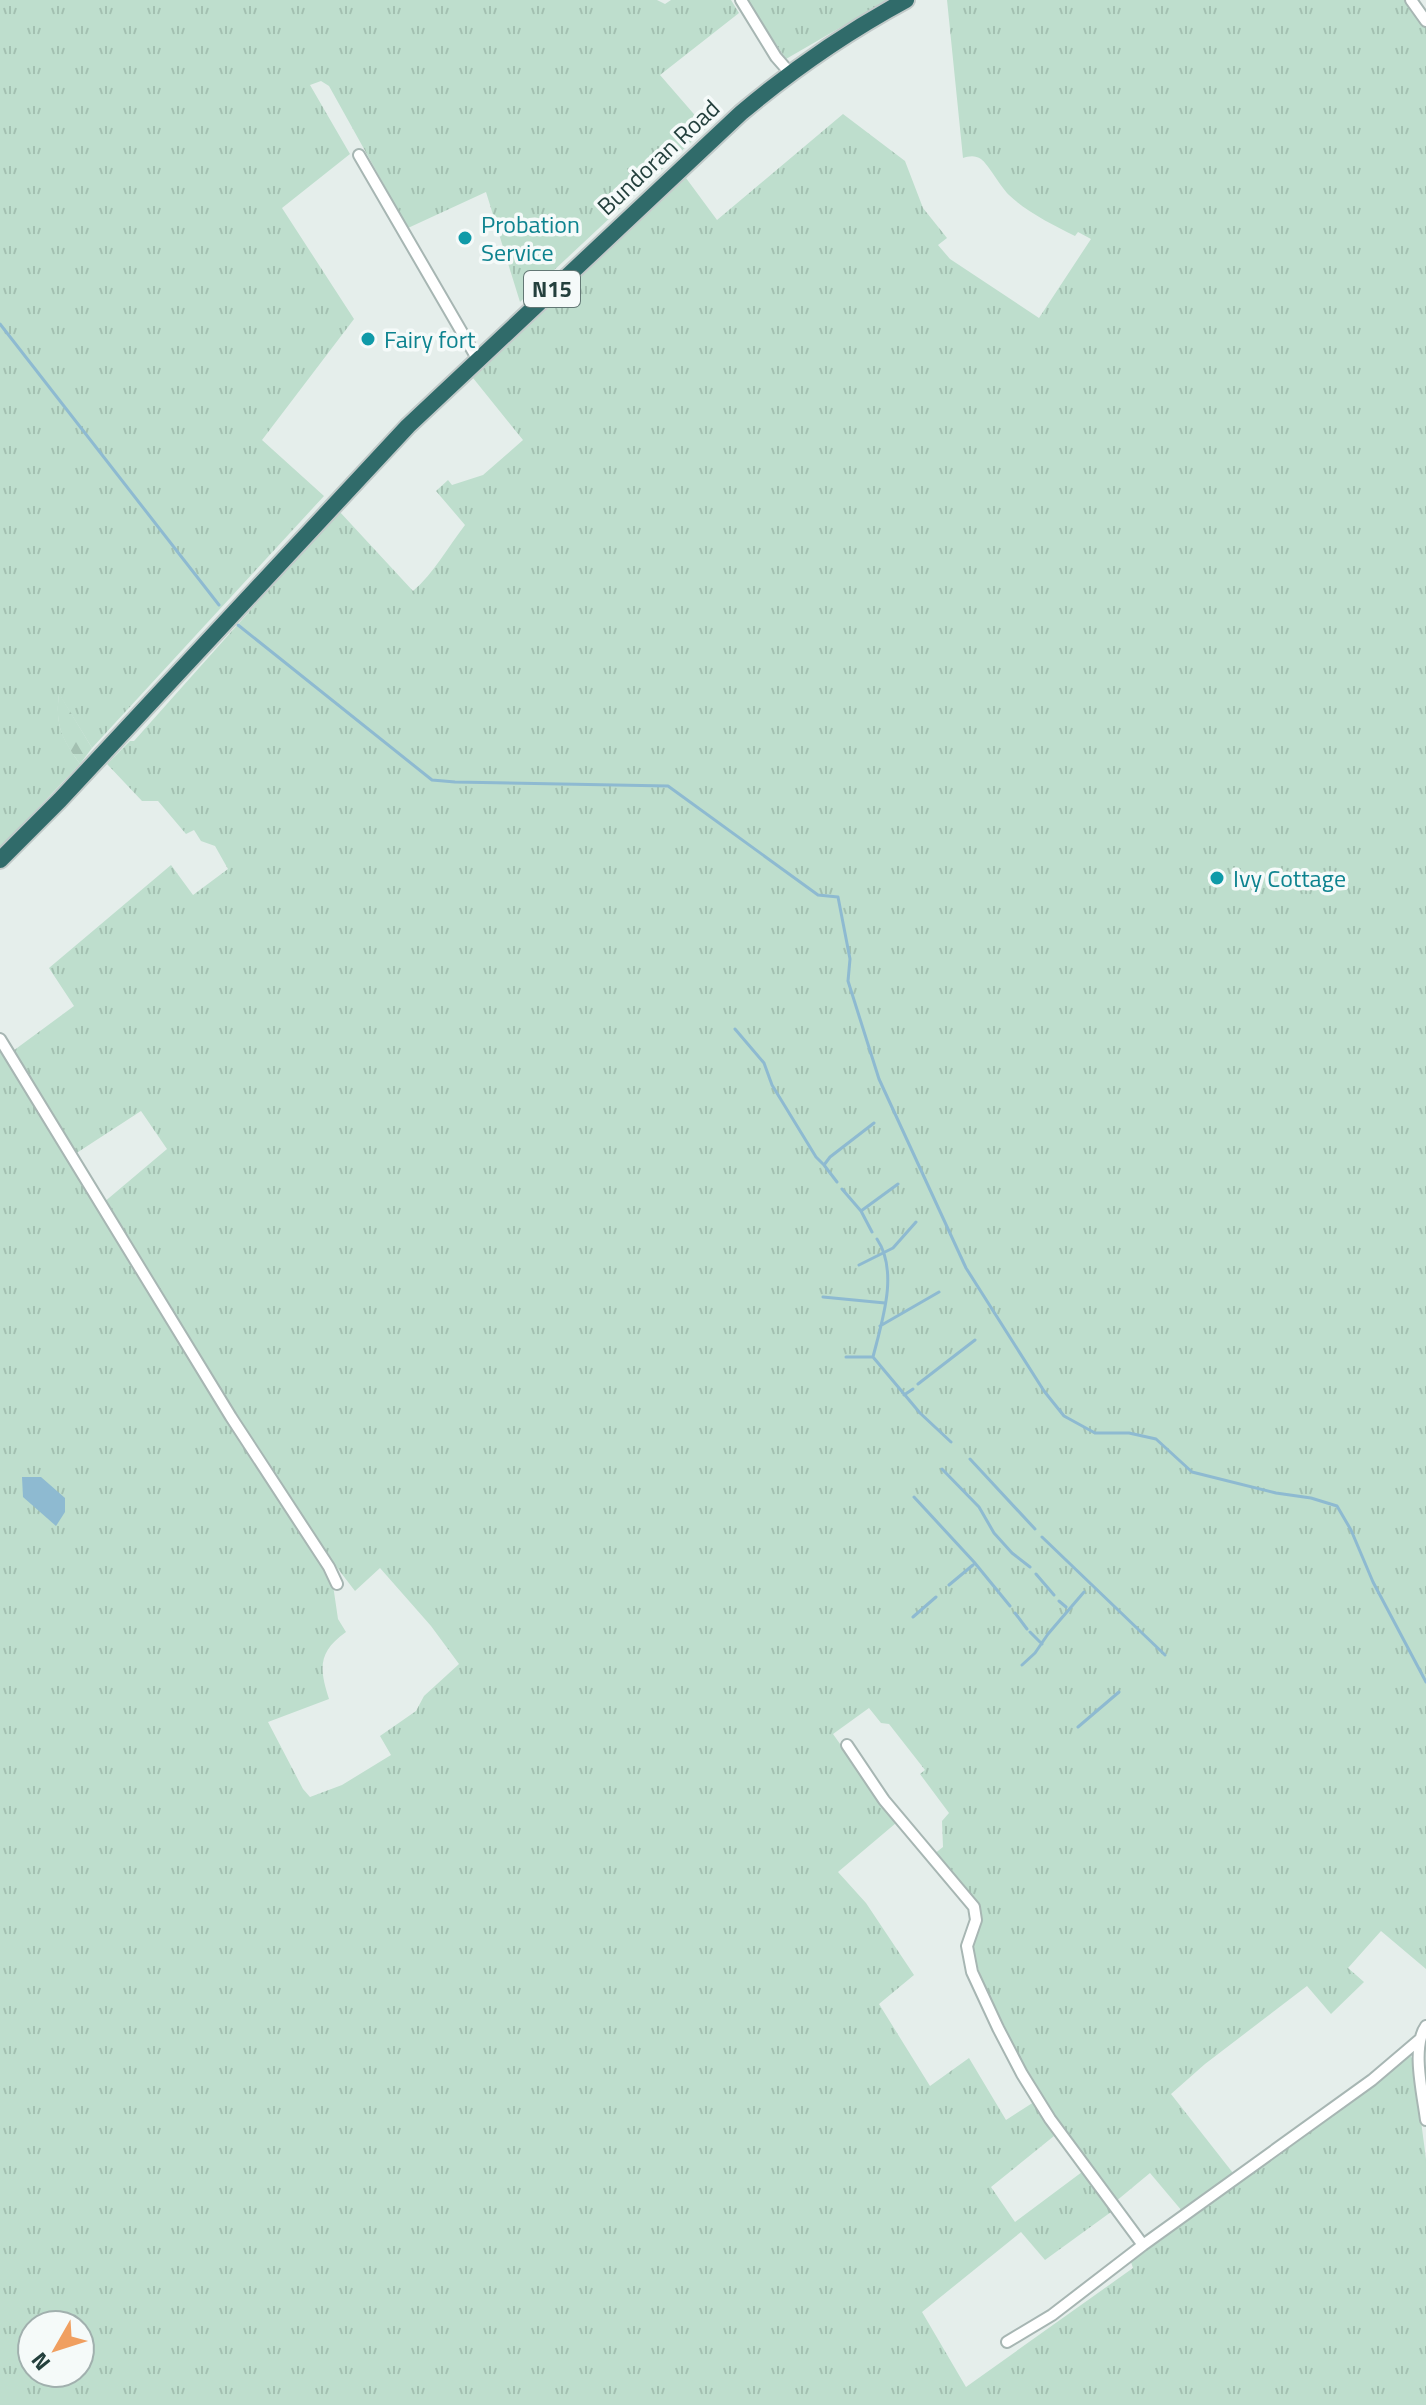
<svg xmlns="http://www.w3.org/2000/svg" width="1426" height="2405" font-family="'Titillium Web',sans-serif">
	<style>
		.grass { fill: url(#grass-tufts); fill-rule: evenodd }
		.forest { fill: url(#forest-firs) }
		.water { fill: #8ebad1 }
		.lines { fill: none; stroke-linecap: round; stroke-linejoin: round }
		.stream { stroke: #8ebad1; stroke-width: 3 }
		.minor-casing { stroke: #a7b6b3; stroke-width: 14 }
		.highway-casing { stroke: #c2cac9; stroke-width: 20 }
		.minor { stroke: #fff; stroke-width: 10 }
		.highway { stroke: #306b6a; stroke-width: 16 }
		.culture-dot { fill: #0f9aa8; stroke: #f5faf9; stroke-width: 3 }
		.labels { text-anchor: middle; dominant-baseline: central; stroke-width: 7; stroke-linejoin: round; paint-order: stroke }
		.shield { fill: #f5faf9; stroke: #637875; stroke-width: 2 }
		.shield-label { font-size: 22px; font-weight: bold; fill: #24403d }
		.street-label { font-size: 24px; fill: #24403d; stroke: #f5faf9 }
		.culture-label { font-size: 24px; fill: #0d838f; stroke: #f5faf9; text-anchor: start }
	</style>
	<defs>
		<pattern id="grass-tufts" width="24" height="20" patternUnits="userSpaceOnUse" patternTransform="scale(2)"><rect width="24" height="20" fill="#bedecd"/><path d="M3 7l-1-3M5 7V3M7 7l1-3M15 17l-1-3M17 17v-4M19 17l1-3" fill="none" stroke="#a3c0b1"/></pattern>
		<pattern id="forest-firs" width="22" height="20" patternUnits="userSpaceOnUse" patternTransform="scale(2)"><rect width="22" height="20" fill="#bedecd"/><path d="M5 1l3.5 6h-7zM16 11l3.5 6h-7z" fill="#a3c0b1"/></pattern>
	</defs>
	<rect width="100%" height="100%" fill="#e5eeeb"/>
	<path class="grass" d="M0,0h657l8,4 6,-4h60l8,13 -79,62 46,53 -186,174 -34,-110 -78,36 -79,-142 -8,-5 -11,4 40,69 -68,54 72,111 -92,121 62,56 -232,252 -33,-54c-4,32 3,44 21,70l-80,84z
		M747,0h141l-102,59z
		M947,0h459l20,28v1941l-45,-38 -33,37 16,14 -33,32 -24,-28 -102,78 -34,30 62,79 -51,38 -32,-38 -35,29 -92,-134 -34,-71 -17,-45 9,-39 -47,-59 9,-7 -1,-26 7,-8 -29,-39 5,-4 -36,-46 -8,-1 -12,-15 -36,26 63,89 -58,49 28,31 48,72 -35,29 51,82 39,-28 37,62 28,-18 20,34 -63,51 24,35 67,-50 29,40 -66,48 -24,-28 -99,80 44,75 167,-119 -2,-6 279,-207 3,5 13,99v246h-1426v-1360c104,176 213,348 323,520l10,20 5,34 8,13c-28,20 -27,36 -17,67l-61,23 35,67 7,8 32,-12 49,-30 -11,-19 36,-25 8,-15 35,-32 -28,-38 -51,-58 -25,23 -37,-48 -215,-340 64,-54 -26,-38 -66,43 -62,-103 61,-45 -25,-38 122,-103 22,30 35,-26 -13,-23 -14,-5 -7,-11 -8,4 -28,-33h-16l-35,-37 23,-23h4l205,-230 74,80c21,-18 35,-44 52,-66l-29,-34 12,-11 4,5 31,-10 40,-35 -50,-62 213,-200 31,42 126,-106 62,47 18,47 24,30 -9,7 12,14 89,59 52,-79 -13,-7 -3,4c-23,-12 -47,-23 -66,-41 -9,-9 -21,-31 -28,-36 -6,-4 -12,-3 -18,-1zM32,2325h48v48h-48z"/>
	<path class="forest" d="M59,693l33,55 -12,16c-19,-26 -25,-39 -21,-71z"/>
	<path class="water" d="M22,1477h19l24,21v14l-9,14 -33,-29z"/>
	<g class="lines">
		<path class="stream" d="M0,324l219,281
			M238,625l194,155 23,2 213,4 150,109 20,2 12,62 -2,22 31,98 87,189 78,123 20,25 31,17h34l27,6 36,33 84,21 35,5 26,8 14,24 22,52 53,100
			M735,1029l29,34 8,22 44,72 8,8
			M837,1182l-13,-17 6,-8 44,-34
			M842,1189l19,22 11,21
			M861,1211l37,-27
			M859,1265l34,-17 23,-26
			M823,1297l62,6
			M880,1326l59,-34
			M846,1357h27l47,56 31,29
			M873,1357c9,-36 26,-85 4,-118
			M918,1384l57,-44
			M904,1395l9,-6
			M970,1459l65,70
			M942,1469l37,38 15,26 18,20 18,14
			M914,1497l60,65 36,44
			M1042,1537l123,118
			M1036,1574l18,21
			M949,1585l24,-20
			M1059,1601l7,6
			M1015,1613l12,16
			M913,1617l23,-20
			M1030,1632l12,12
			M1022,1665l13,-12 13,-19 36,-42
			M1078,1727l41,-35"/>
		<defs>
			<path id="minor" d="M741,0l35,57 14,16
				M1411,0l15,21
				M359,155l119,205
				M0,1039l231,378 98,150 8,17
				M847,1745l37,55 90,107 2,13 -9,26 5,26 26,56 24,46 28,45 93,126 229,-165 47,-40
				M1426,2026c-15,21 -3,69 0,94
				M1007,2342l45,-27 91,-70"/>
			<path id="highway" d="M0,860l60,-60 348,-374 333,-313c51,-43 106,-81 165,-113"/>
		</defs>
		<use href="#minor" class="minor-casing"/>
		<use href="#highway" class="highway-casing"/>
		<use href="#minor" class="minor"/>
		<use href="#highway" class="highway"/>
	</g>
	<g class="culture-dot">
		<circle cx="465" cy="238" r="8"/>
		<circle cx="368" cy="339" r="8"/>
		<circle cx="1217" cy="878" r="8"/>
	</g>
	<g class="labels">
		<rect class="shield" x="524" y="271" width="56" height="36" rx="6"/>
		<g class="shield-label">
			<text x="552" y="289">N15</text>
		</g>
		<g class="street-label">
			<text transform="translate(658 157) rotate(-43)">Bundoran Road</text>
		</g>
		<g class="culture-label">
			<text x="481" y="224">Probation<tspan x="481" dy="28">Service</tspan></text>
			<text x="384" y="339">Fairy fort</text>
			<text x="1233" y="878">Ivy Cottage</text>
		</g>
	</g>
	<g transform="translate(56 2349) rotate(231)"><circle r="38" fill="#f5faf9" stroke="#a1b0ae" stroke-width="2"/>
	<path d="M0-6L14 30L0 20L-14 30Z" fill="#f09f60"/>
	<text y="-12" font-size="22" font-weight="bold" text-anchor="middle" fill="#24403d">N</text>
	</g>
</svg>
